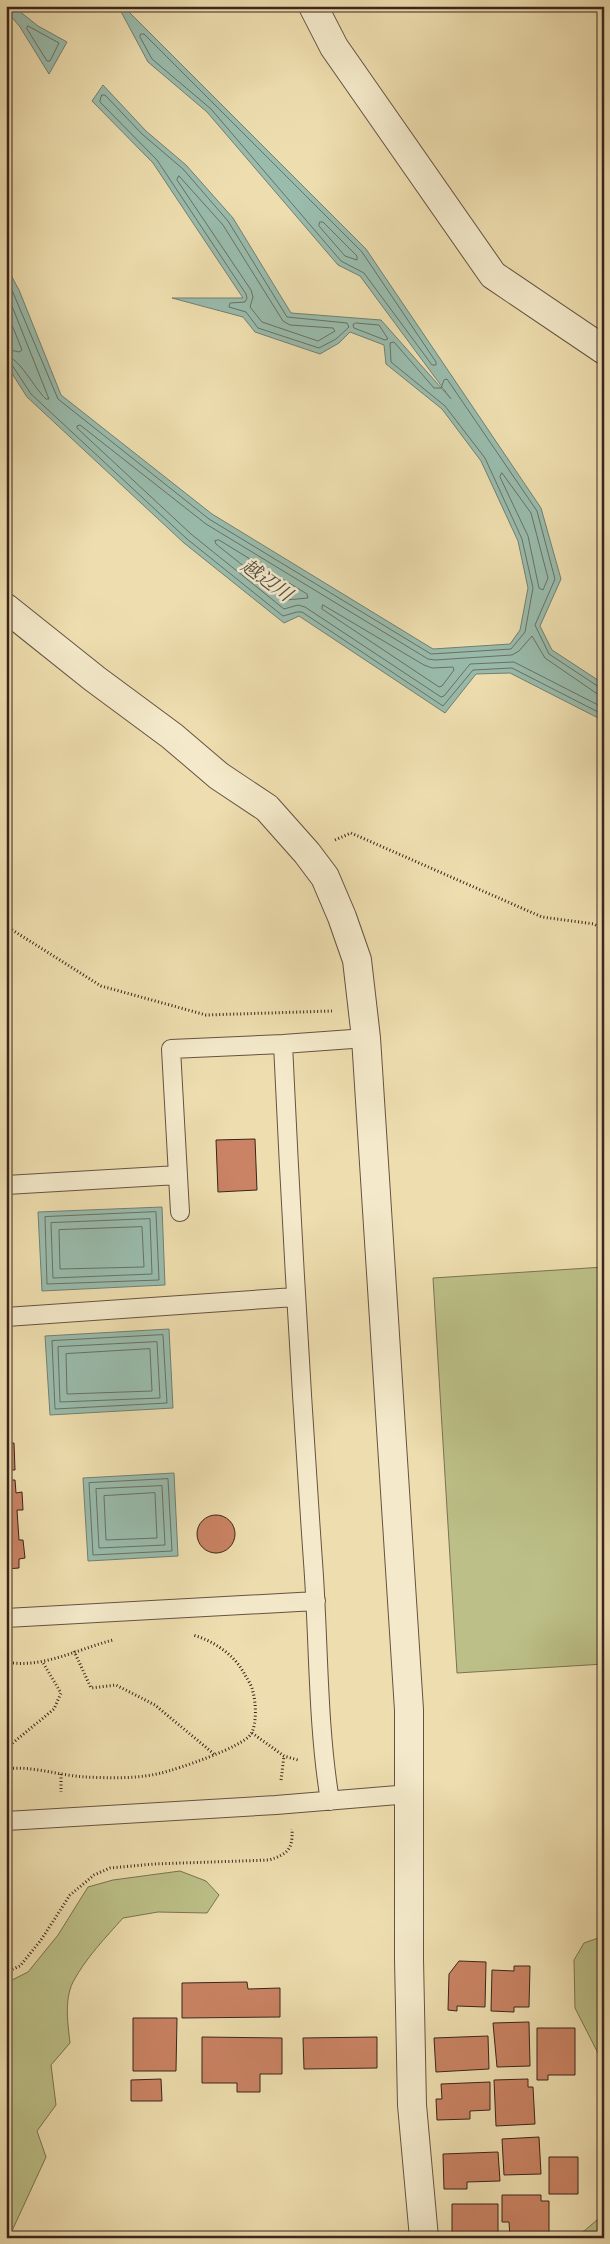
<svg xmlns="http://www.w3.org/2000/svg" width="610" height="2244" font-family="'IM FELL Great Primer','Noto Serif JP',serif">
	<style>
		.green { fill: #bcc088; stroke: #7b7252 }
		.water { fill: #99bcad; stroke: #737f73 }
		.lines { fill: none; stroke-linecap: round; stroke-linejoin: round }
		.shore { stroke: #6a7064; stroke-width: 1 }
		.building { fill: #ca8364; stroke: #3a241c }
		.lane-casing { stroke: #675241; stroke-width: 20 }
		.street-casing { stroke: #675241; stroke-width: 30 }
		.path { stroke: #3a241c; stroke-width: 3; stroke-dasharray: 1 2.5; stroke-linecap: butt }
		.lane { stroke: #f4eacb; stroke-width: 18 }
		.street { stroke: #f4eacb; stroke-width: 28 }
		.labels { text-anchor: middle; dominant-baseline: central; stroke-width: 5; stroke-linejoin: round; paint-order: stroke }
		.water-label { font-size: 19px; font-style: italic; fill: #524a40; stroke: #f4eacb }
	</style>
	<rect width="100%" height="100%" fill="#eedeaf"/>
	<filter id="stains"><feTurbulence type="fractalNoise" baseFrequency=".004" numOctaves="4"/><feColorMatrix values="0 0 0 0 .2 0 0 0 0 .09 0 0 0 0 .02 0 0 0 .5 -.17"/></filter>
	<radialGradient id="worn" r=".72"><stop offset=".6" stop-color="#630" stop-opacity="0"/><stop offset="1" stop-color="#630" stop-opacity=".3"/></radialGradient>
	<path class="green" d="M604,1267v397l-147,9 -24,-395z
		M180,1871l26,10 13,14 -12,18 -49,-1 -35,6c-17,19 -38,41 -50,64 -9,18 -5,42 -3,61l-19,22 5,40 -19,26 9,26 -35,76 -5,-7v-243l22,-11 30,-37 30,-48 25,-7z
		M604,1936v121l-5,-2 -24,-47 -1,-48 10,-17z
		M604,2214v24h-28z"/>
	<path class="water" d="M6,6h7l25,20 29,16 -18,32 -29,-47 -14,-17z
		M118,6h5l243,243 175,259 20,71 -21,47 12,24 52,34v37l-94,-48 -34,1 -31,39 -146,-97 -15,7 -100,-80 -157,-146 -21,-33v-98l13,24 42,105 151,119 221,135 77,-5 10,-14 8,-42 -10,-47 -37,-80 -39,-52 -56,-45 -2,-19 -34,-13 -11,11 -19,11 -65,-22 -12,-15 -71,-19h71l-90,-135 -61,-62 11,-16 43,46 40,34 47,53 58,95 90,7 70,79 -91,-123 -22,-11 -131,-153 -59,-50z
		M162,1207l3,78 -123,6 -4,-79z
		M169,1329l4,79 -123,7 -5,-79z
		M174,1473l4,83 -90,5 -5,-83z"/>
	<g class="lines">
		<path class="shore" d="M28,26l31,17 -9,18h-3l-20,-32z
			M141,34h3l218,218 74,110v3h-4l-68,-92 -23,-12 -130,-152 -59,-50 -12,-22z
			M102,95h3l37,39 41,35 45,52 59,96 60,6 2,4 -13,12 -17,9 -61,-20 -12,-16 -17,-5 1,-4 15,-1 2,-4 -1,-4 -89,-134 -57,-58z
			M179,176l44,49 60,96 7,4 43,3 2,3 -17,10 -56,-19 -12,-15 3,-10 -2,-7 -74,-110z
			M320,222h3l34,34v4l-12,-4 -26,-30z
			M6,276l52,123 151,120 222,135 80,-5 14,-17 8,-44 -11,-49 -37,-81 -40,-52 -54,-44 -1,-19 4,-1 40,46h7l3,-8 3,-1 90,132 18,68 -20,46 14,29 50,33 5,1
			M6,291l43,108h-3c-12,-11 -27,-42 -40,-43
			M6,310l16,40 -3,2 -13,-3
			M356,323l23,2 9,14 -3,1 -31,-12 -1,-3z
			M6,363l6,2 19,29 156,145 96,77 14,-4h5l141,94 30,-36 39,-2 92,47
			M502,473l29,40 17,65 -5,12 -4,-2 -11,-52 -28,-59z
			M219,540l88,54 1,4 -22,2 -70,-56 -1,-3z
			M323,605l101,60 8,3 21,-1 1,3 -12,16 -3,1 -117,-78z
			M604,695l-8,-2 -51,-35 -13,-22 -13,15 -7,4 -77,5 -7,-1 -222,-135 -126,-99 -3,1v2l114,106 93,75 14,-4 7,2 136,90 3,-1 26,-32 44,-2 90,46
			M156,1212l3,68 -112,4 -2,-67z
			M150,1219l2,55 -99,4 -2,-55z
			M142,1227l2,40 -84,2 -1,-39z
			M163,1335l4,68 -112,6 -3,-68z
			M157,1342l3,56 -100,4 -2,-55z
			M150,1349l2,42 -85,3 -1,-40z
			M168,1479l4,72 -79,4 -4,-72z
			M162,1486l3,59 -66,3 -3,-59z
			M155,1493l2,45 -51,2 -2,-44z"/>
	</g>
	<path class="building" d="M255,1139l2,51 -39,2 -2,-52z
		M6,1443h8l1,27h-9z
		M6,1480h9l1,13 6,-1 1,18h-6l2,30h4l2,18 -6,1v9l-13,1z
		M197 1534a19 19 0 1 1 38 0a19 19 0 1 1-38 0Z
		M459,1961l27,1 -1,45 -28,-1v5l-9,-1 1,-36z
		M514,1966h16l-1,41h-15v5l-23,-1 1,-41 22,1z
		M247,1982l1,7 32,-1v29l-98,1v-35z
		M133,2018h44l-1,53h-43z
		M529,2022l1,44 -33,1 -4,-44z
		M537,2028h38v47h-27v5h-11z
		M488,2036l1,33 -53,3 -2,-34z
		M202,2037l80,1v36h-22v18h-23v-9h-35z
		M377,2037v31l-73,1 -1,-31z
		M161,2079l1,22h-31v-21z
		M528,2079v8h5l2,37 -39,2 -2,-46z
		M490,2082v28l-20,1v8l-33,1 -1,-21h6l-1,-15z
		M539,2137l2,37 -37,1 -2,-36z
		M498,2152l2,29 -33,1v7h-23l-1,-35z
		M549,2157h29v37h-29z
		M502,2195h39v6h8v35l-39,1 -1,-15h-7z
		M452,2204h46v30l-46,1z"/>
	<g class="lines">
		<defs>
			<path id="lane" d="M283,1044c8,173 18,345 30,518 6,79 4,160 17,239
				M6,1185l172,-10
				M180,1212l-9,-163 112,-5 83,-6
				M6,1317l289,-20
				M6,1618l310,-17
				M6,1821l270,-16 134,-11"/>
			<path id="street" d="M313,6l21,41 159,228 111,75
				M6,608l89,71 77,57 47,40 48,32 40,45 18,24 17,40 15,43 9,78 43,672v249l3,146 12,133"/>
		</defs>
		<use href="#lane" class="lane-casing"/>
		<use href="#street" class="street-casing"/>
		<path class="path" d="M335,840l16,-7 191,84 52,7 10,6
			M6,926l95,60 105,29 126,-4
			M74,1651l17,37 25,-3 39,20 59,49
			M6,1662c36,7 72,-13 107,-22
			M252,1733l32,23 14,4
			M6,1769c24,-4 55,7 80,8 24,1 51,2 75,-4 17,-4 82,-26 90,-39 6,-10 5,-31 2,-42 -1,-6 -5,-12 -8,-17 -10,-20 -31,-34 -52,-40
			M10,1769l-3,-17 2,-6 45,-37 7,-16 -19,-32
			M61,1774v18
			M281,1780l3,-24
			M6,1972l14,-6 21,-26 29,-45 24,-20 16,-7 44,-4 115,-4c19,-6 24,-11 23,-31"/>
		<use href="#lane" class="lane"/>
		<use href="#street" class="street"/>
	</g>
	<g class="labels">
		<g class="water-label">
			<text transform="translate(267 580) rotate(36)">越辺川</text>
		</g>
	</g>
	<rect width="610" height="2244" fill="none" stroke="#eedeaf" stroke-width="25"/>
	<rect x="8" y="8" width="595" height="2229" fill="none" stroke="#3a241c" stroke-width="2.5"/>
	<rect x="12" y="12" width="585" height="2219" fill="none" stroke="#3a241c"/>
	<rect width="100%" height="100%" filter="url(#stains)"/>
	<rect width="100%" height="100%" fill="url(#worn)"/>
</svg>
